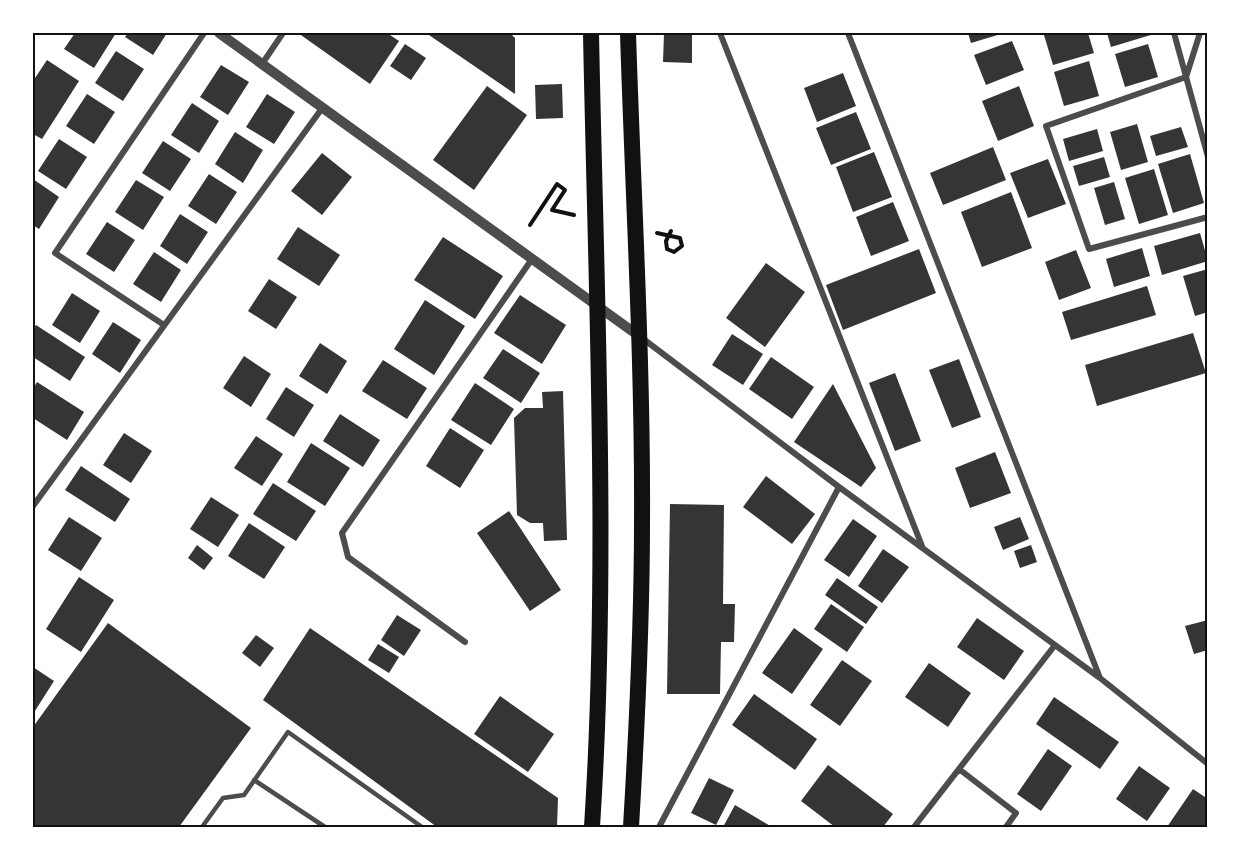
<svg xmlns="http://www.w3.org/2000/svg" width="1241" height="860" font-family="Montserrat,sans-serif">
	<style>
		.building { fill: #353535 }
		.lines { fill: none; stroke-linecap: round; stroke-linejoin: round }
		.path { stroke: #111; stroke-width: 4 }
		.service { stroke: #4c4c4c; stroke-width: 4.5 }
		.minor { stroke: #4c4c4c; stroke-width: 6 }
		.tertiary { stroke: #4c4c4c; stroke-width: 10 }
		.trunk { stroke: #111; stroke-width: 16 }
		.neatline { fill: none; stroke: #111; stroke-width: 2 }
	</style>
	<rect width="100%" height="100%" fill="#fff"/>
	<path class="building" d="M75,33h41l-22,35 -30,-19z
		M128,33h39l-14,22 -28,-18z
		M298,33h89l12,8 -29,43z
		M426,33h84l5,5v56z
		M664,33h28v30l-29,-1z
		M968,33h33v1l-30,9z
		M1052,33h36l6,20 -41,12 -9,-30z
		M1107,33h47v1l-43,13z
		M1012,41l12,29 -38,15 -12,-30z
		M405,44l21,14 -15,22 -21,-14z
		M1148,44l10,33 -33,10 -10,-33z
		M116,51l28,18 -21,32 -28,-18z
		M47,60l32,21 -37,58 -9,-5v-53z
		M1089,61l10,35 -35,10 -10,-34z
		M221,65l28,17 -21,33 -28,-18z
		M843,73l13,33 -39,16 -13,-34z
		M562,84l1,34 -27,1 -1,-34z
		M487,86l40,29 -53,75 -41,-30z
		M1019,86l15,40 -36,15 -16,-40z
		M87,94l28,18 -21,32 -28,-18z
		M267,94l28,18 -21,32 -28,-17z
		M192,103l27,18 -20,32 -28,-18z
		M856,112l15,37 -40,16 -15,-37z
		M1137,124l11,38 -27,8 -11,-38z
		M1181,127l7,20 -32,9 -6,-20z
		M1097,129l6,22 -34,10 -6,-22z
		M235,132l28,18 -20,33 -28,-19z
		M59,139l28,18 -21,32 -28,-18z
		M163,141l28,18 -21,32 -28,-18z
		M993,147l13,33 -63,25 -13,-32z
		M874,152l18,45 -39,15 -17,-45z
		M322,153l30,24 -30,38 -31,-24z
		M1190,154l14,49 -31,10 -15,-49z
		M1104,157l6,20 -31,9 -6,-20z
		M1048,159l18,45 -38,14 -18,-45z
		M1154,169l14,46 -29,9 -14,-46z
		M209,174l28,18 -21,32 -28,-18z
		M33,179l26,18 -20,32 -6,-4z
		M136,180l28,17 -21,33 -28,-18z
		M1114,182l11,37 -20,6 -11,-37z
		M1011,192l21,56 -50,19 -21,-55z
		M893,202l16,39 -38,15 -15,-39z
		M180,214l28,18 -21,32 -27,-18z
		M107,222l28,18 -21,32 -28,-18z
		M298,227l42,28 -21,31 -42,-27z
		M1200,233l8,28 -46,14 -8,-29z
		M443,237l60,39 -28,43 -61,-39z
		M1142,248l8,28 -36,11 -8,-28z
		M919,249l17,44 -93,37 -17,-45z
		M1076,250l15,38 -32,12 -14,-38z
		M154,252l27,18 -20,32 -28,-18z
		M766,263l39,29 -40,55 -39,-29z
		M1208,269v43l-13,4 -12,-40z
		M269,279l28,18 -21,32 -28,-18z
		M1147,286l9,29 -85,25 -9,-28z
		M72,293l28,18 -20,32 -28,-18z
		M520,295l46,30 -24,39 -48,-31z
		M425,300l40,26 -31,49 -40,-26z
		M113,322l28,18 -21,33 -28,-19z
		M36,325l49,32 -15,24 -37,-24v-28z
		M1193,333l13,40 -109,33 -12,-41z
		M732,334l31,20 -20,31 -31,-20z
		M320,343l27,18 -20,33 -28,-18z
		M503,349l37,24 -19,30 -38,-25z
		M244,356l27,18 -20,33 -28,-19z
		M771,357l43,30 -22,32 -43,-30z
		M959,359l22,58 -29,11 -23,-58z
		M383,360l44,28 -20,31 -45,-28z
		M895,373l26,68 -26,10 -26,-68z
		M37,382l47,30 -17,28 -34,-22v-29z
		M475,383l39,26 -23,36 -40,-25z
		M833,384l43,84 -15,19 -67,-45z
		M286,387l28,18 -20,32 -28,-18z
		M563,391l4,149 -23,1 -1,-18h-13l-13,-8 -3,-97 11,-10h18l-1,-16z
		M340,414l40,26 -17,27 -40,-26z
		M450,428l34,22 -24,38 -34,-22z
		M124,433l28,18 -21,32 -28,-18z
		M256,436l27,18 -21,32 -28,-18z
		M311,443l39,25 -25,38 -38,-24z
		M995,452l16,41 -41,15 -15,-40z
		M81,466l49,33 -15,23 -50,-32z
		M766,476l49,38 -23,30 -49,-37z
		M273,483l43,28 -20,30 -43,-27z
		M211,497l28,18 -21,32 -28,-18z
		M670,504l54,1 -1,99h12l-1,38h-13l-1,52h-53z
		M509,511l52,79 -31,21 -53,-78z
		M69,517l33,21 -21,33 -33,-21z
		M1020,517l9,22 -26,11 -9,-23z
		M853,519l24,17 -28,41 -25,-17z
		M249,523l36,24 -21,32 -36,-23z
		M197,545l16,13 -9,12 -16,-12z
		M1031,545l6,17 -17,6 -6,-17z
		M883,549l26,18 -27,36 -24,-17z
		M79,577l35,23 -33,52 -35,-23z
		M837,578l41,29 -12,17 -41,-29z
		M831,604l33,23 -17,25 -33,-23z
		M397,615l24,15 -17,26 -23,-16z
		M977,618l47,33 -20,29 -47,-33z
		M1208,620v30l-14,4 -9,-28z
		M108,623l143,105 -72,99h-146v-100z
		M310,628l248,170 -1,29h-120l-174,-127z
		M794,628l29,21 -31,45 -30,-21z
		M256,635l18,13 -14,19 -18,-14z
		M378,644l21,13 -10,16 -21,-13z
		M842,660l30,21 -32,45 -30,-21z
		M929,663l42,30 -23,34 -43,-30z
		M33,667l21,14 -21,33z
		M754,694l63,45 -22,31 -63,-45z
		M500,696l54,38 -26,38 -54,-38z
		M1054,697l65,45 -19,27 -64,-45z
		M1048,749l24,17 -31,45 -24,-17z
		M828,765l65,49 -10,13h-48l-34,-26z
		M1139,766l31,22 -23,33 -31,-22z
		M709,778l25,12 -18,35 -25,-12z
		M1193,789l15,10v28h-41z
		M735,805l37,22h-49z"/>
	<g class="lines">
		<path class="path" d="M530,225l27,-41 8,6 -13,20 22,5
			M657,233l23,5 2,8 -8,6 -7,-3 -1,-8 5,-10"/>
		<path class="service" d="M254,780l71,47
			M202,827l21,-29 21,-3 44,-63 134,95"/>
		<path class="minor" d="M720,33l202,513
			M848,33l252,645
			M1174,33l34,124
			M1200,33l-14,44 -140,49 43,123 119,-32
			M262,64l21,-31
			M164,325l-109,-72 149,-220
			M642,338l197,149 261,191 108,86
			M33,506l290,-399
			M465,642l-117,-85 -6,-24 190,-274
			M959,769l57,44 -10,14
			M659,827l180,-340
			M914,827l141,-182"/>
		<path class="tertiary" d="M219,33l420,303"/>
		<path class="trunk" d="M591,33c5,264 18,530 1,794
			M628,33c5,163 15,327 14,490 0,101 -5,203 -11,304"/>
	</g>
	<rect width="1241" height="860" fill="none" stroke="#ffffff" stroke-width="69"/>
	<rect x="34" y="34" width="1172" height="792" class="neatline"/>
</svg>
